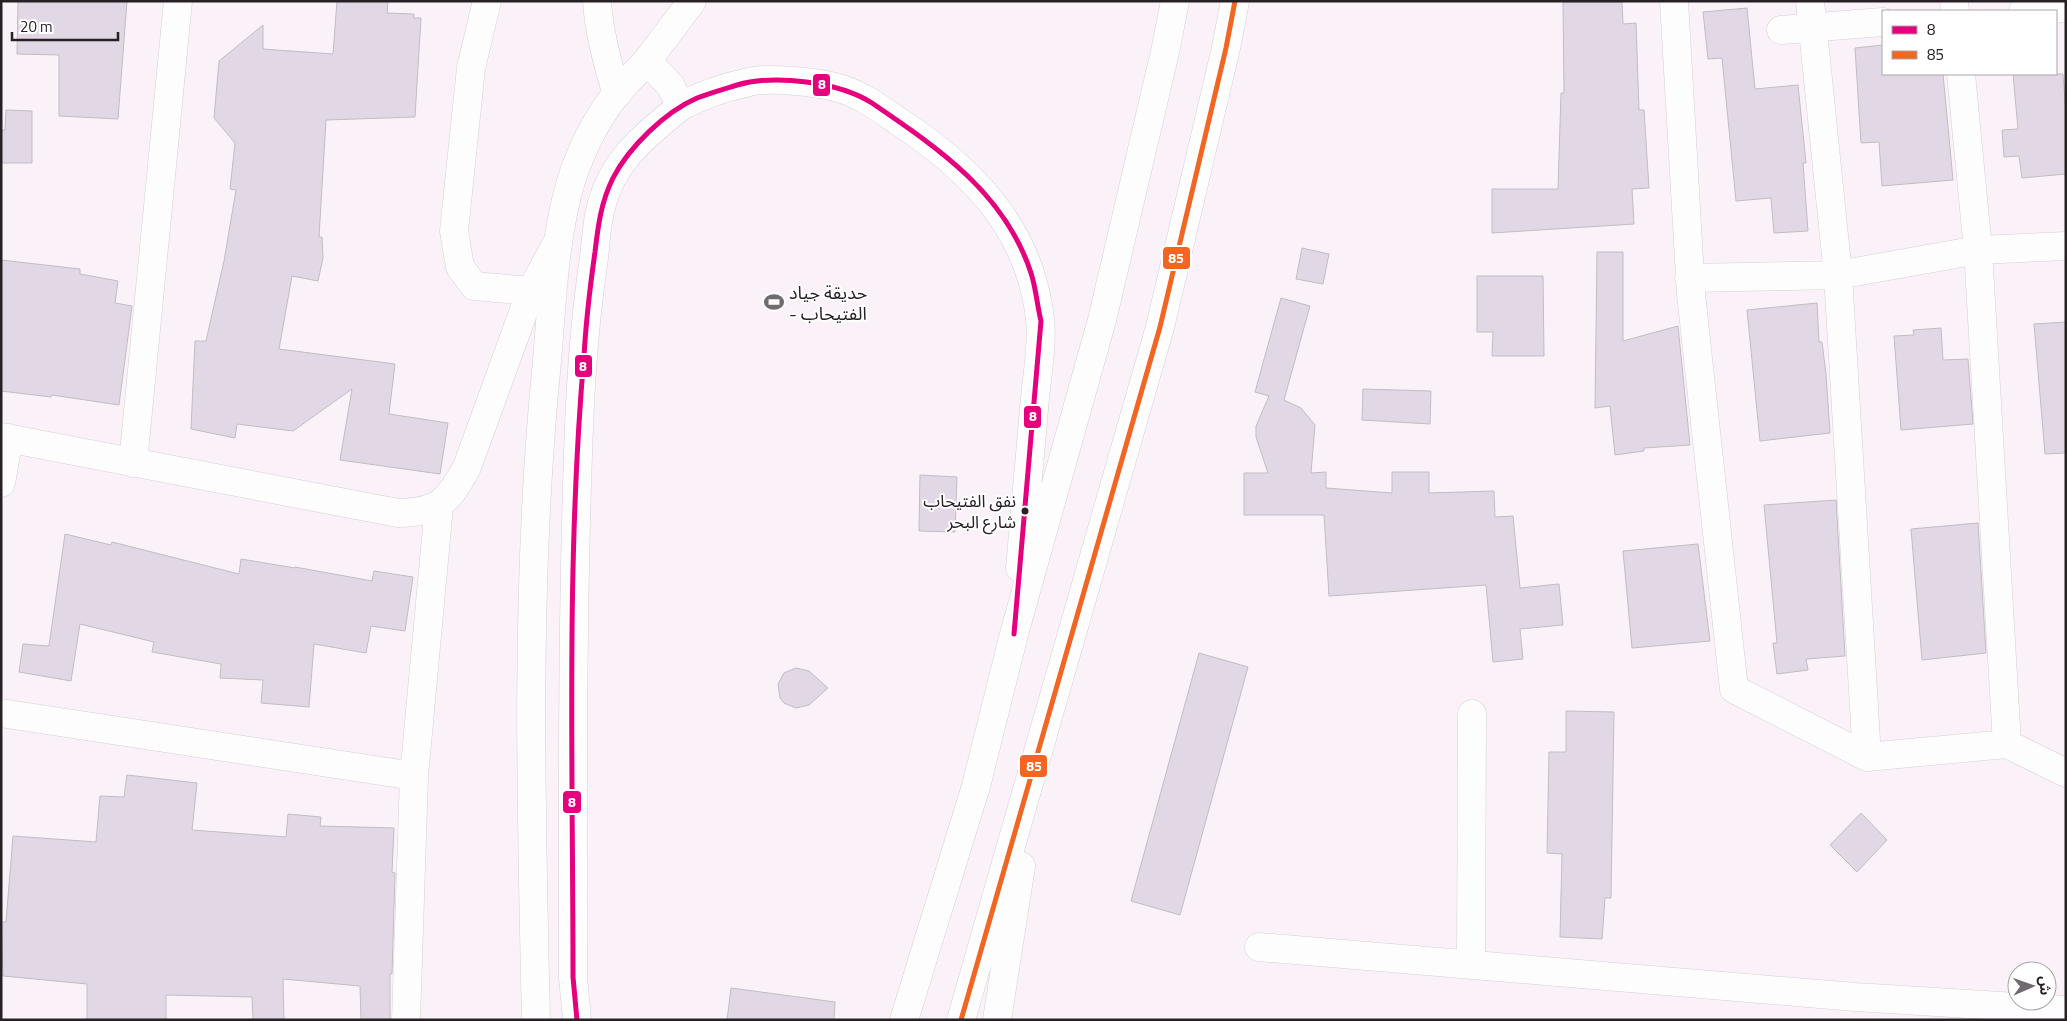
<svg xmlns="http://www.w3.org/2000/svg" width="2067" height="1021" font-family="'Titillium Web','Noto Sans Arabic',sans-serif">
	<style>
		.building { fill: #e2d8e5; stroke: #c2bdc2 }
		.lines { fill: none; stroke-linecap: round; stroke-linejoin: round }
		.minor-casing { stroke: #d5cfd3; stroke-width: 29 }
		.secondary-casing { stroke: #d5cfd3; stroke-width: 29 }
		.trunk-casing { stroke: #d5cfd3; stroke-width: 29 }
		.minor { stroke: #fefdfe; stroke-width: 28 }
		.secondary { stroke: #fefdfe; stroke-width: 28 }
		.trunk { stroke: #fefdfe; stroke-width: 28 }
		.bus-1-casing { stroke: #fff; stroke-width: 9 }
		.bus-2-casing { stroke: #fff; stroke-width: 9 }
		.bus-1 { stroke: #e5007d; stroke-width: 5 }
		.bus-2 { stroke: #f26522; stroke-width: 5 }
		.bus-dot { fill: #272125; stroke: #fff; stroke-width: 2 }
		.labels { text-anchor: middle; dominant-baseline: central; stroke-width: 4; stroke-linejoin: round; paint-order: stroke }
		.bus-label { font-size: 17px; fill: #272125; stroke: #fff; text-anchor: end }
		.poi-label { font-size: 18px; fill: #272125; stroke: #fff; text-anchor: start }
		.line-badge { stroke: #fff; stroke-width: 2 }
		.badge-label { font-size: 14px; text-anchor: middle; font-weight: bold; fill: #fff }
	</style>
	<rect width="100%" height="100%" fill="#faf2f8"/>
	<path class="building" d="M18,1h109l-9,118 -59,-3v-61l-42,-1z
		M337,1h51l-1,12 27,1v4h7l-6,99 -89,3 -7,117h3l1,21 -5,23 -26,-5 -13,73 116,15 -6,50 59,9 -8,51 -100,-14 12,-71 -59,42 -56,-7 -2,14 -44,-9 4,-88h11l18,-80 12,-71 -6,-1 5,-46 -21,-25 5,-57 44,-36v24l70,5z
		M1563,2h59l1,22 13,-1 3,87h5l5,78 -17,1 2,35 -142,9v-44h66l3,-96h3z
		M1747,8l8,81 43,-4 8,78h-3l5,68 -34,2 -3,-35 -35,3 -14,-143 -14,1 -5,-47z
		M1883,45v29h60l10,106 -71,6 -3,-44 -18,1 -6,-95z
		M2013,74h50l3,41v59l-44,4 -3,-22 -15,1 -2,-27 16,-1z
		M6,110l26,1v52h-31v-33h4z
		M1302,248l27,6 -6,30 -27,-5z
		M1597,252h26v89l55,-15 12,119 -46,3v3l-29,4 -5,-49 -15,2z
		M1,260l79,9v5l38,7 -3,22 17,3 -13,99 -67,-10 -1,2 -50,-6z
		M1477,276h66l1,80h-52l1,-24h-16z
		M1281,298l29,8 -26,94 17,8 14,17 -4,48 15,-1v16l66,5v-21h37v21l65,-2 1,26 18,-1 7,72 39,-4 4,41 -43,4 3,30 -30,3 -7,-77 -157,11 -5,-81h-80v-42h24l-12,-36v-11l13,-30 -14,-4z
		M1817,303l2,39h3l4,32 4,59 -70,8 -13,-131z
		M2066,322v131l-21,1 -11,-130z
		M1941,328l2,32 25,-1 5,65 -72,6 -7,-94 20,-1 -1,-5z
		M1363,389l68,2 -1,33 -68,-4z
		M920,475l37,2 -2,55 -36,-1z
		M1836,500l9,156 -39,3 2,11 -31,4 -4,-31h4l-13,-138z
		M1978,523l8,130 -64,7 -11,-131z
		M65,534l46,11 1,-3 127,32 2,-15 54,9v-1l77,14 2,-10 39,6 -8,54 -34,-5 -5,27 -52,-9 -5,63 -48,-4 2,-23 -43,-2 1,-14 -69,-12 2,-10 -74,-18 -9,57 -52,-9 4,-28 26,2z
		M1698,544l12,97 -78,7 -9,-97z
		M1199,653l49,14 -68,248 -49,-14z
		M796,668l13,3 19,17 -19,17 -13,3 -12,-5 -4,-5 -2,-14 6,-11z
		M1566,711l48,1 -3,186h-6l-3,41 -42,-2 2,-83 -15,-1 2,-101h17z
		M127,775l70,8 -5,47 94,7 2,-23 33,3 -1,9 74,2 -2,44 3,1 -3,101h-2v46h-29l-1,-34 -77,-7 1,41h-31l-1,-23 -86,-2v25h-79v-36l-84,-8 -2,-54h5l7,-86 83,6 4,-46 24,1z
		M1861,813l26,27 -30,32 -27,-27z
		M731,988l104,14 -1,18h-107z"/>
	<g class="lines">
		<defs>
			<path id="minor" d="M487,1l-16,67 -17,163 6,36 14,19 57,5
				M597,1c2,32 10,62 20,93
				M1674,1l17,293 43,395 133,68
				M1810,1l28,274 29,482 140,-13
				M1954,1l1,10
				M2023,11l43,-3
				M1781,30l102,-8
				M1961,74l17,176 29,494 59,29
				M1689,278l149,-3 140,-25 88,-4
				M1,437l397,76c41,-1 50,-11 69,-46l64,-176 27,-50
				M133,463l45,-462
				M1,483l8,-45
				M1,713l413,63
				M1259,947l596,50 211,13
				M1471,965l1,-251
				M406,1020l8,-244 25,-270"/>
			<path id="secondary" d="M536,1020c-5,-214 -11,-435 10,-648 6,-63 7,-130 25,-191 10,-31 26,-63 46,-88 9,-11 20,-21 30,-32
				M577,1020l-4,-43c0,-164 -1,-327 4,-490 2,-74 5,-148 16,-222 3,-19 3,-40 8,-58 12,-48 45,-72 80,-101"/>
			<path id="trunk" d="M692,1l-45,60 23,24 11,21c21,-11 45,-19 68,-24 20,-5 66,0 86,5 24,6 43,20 63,34 73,48 132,107 142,198 3,21 -3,58 -5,79 -5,57 -10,113 -15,170
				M904,1020l72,-234 38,-152 88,-314 63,-268 10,-51
				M961,1020l199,-693 66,-279 9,-47
				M997,1020l24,-154"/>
		</defs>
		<use href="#minor" class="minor-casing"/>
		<use href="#secondary" class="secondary-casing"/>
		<use href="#trunk" class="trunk-casing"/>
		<use href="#minor" class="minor"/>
		<use href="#secondary" class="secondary"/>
		<use href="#trunk" class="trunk"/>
		<defs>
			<path id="bus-1" d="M577,1020l-4,-43c0,-207 -7,-415 11,-621 2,-35 6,-69 11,-104 3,-26 6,-50 18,-74 16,-31 52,-66 84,-80 13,-5 27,-9 40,-13 38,-11 102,-3 135,18 66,45 133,90 159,170 5,15 6,32 10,48l-27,313"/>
			<path id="bus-2" d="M961,1020l199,-693 66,-279 9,-47"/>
		</defs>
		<use href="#bus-1" class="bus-1-casing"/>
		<use href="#bus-2" class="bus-2-casing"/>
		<use href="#bus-1" class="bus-1"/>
		<use href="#bus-2" class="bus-2"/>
	</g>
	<defs>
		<symbol id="stadium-bare" viewBox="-9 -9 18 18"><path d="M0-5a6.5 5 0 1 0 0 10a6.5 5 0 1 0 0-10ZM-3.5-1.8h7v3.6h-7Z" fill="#716a6f" stroke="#fff" stroke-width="2.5" paint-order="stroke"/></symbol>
	</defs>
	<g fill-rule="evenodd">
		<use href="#stadium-bare" x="760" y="288" width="28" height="28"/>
	</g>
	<circle class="bus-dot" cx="1025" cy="511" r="4.5"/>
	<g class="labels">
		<g class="bus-label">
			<text x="1016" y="501">نفق الفتيحاب<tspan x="1016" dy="21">شارع البحر</tspan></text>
		</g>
		<g class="poi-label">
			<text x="789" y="292">حديقة جياد<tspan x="789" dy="21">- الفتيحاب</tspan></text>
		</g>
	</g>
	<g class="line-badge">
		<rect x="812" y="73" width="19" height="24" rx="5" fill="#e5007d"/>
		<rect x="1162" y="246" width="29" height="24" rx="5" fill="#f26522"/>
		<rect x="574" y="354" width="19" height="24" rx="5" fill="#e5007d"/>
		<rect x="1023" y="405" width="19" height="24" rx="5" fill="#e5007d"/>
		<rect x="1019" y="754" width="29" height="24" rx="5" fill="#f26522"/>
		<rect x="562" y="790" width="20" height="24" rx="5" fill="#e5007d"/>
	</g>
	<g class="badge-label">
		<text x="822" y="89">8</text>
		<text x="1176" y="263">85</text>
		<text x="583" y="371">8</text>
		<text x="1033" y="421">8</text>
		<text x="1034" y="771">85</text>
		<text x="572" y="807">8</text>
	</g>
	<rect width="2067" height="1021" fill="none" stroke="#272125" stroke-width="5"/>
	<rect x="1882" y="10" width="175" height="65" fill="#ffffff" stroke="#a9a6a8"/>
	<rect x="1892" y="26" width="25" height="8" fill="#e5007d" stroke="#a9a6a8"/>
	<text x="1927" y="35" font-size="15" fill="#272125">8</text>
	<rect x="1892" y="51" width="25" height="8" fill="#f26522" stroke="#a9a6a8"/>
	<text x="1927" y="60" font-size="15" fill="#272125">85</text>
	<g transform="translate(2032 986) rotate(88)"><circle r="24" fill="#ffffff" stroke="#a9a6a8"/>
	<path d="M0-4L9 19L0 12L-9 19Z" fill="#716a6f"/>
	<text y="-8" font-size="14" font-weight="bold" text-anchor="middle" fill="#272125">ش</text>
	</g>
	<path d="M12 32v8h106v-8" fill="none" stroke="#272125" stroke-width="2.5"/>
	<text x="20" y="32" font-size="15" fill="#272125" stroke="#ffffff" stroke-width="4" paint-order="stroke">20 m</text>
</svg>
